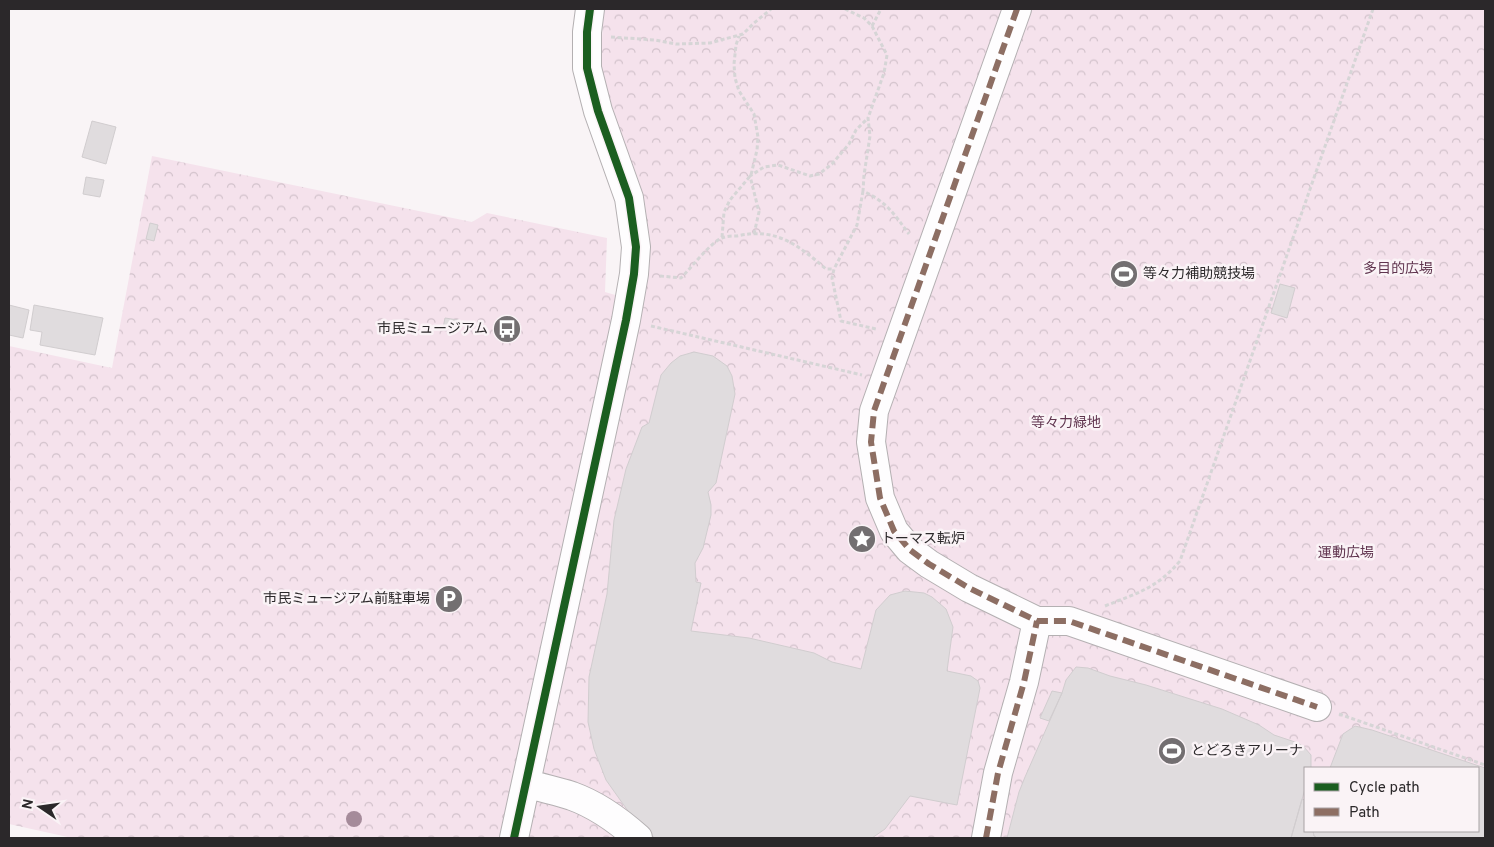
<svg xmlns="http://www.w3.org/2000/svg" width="1494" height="847" font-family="Overpass,'Noto Sans JP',sans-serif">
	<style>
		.park { fill: url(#park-crowns); fill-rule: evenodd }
		.building { fill: #e0dcde; stroke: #d1cdcf }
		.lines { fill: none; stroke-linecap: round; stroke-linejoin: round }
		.minor-casing { stroke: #b4b0b2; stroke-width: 30 }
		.path { stroke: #d6d5d6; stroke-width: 3; stroke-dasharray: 4 2.5; stroke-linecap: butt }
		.minor { stroke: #fefdfe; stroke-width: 28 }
		.quiet { stroke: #8d6e63; stroke-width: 6; stroke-dasharray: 12 6; stroke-linecap: butt }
		.cycleway-casing { stroke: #faf3f6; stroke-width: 11 }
		.cycleway { stroke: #1b5e20; stroke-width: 8 }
		.tree { fill: #a58b9a }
		.labels { text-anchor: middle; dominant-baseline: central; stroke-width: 5; stroke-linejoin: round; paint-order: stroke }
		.park-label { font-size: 14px; fill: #60354f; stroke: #faf3f6 }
		.poi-label { font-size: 14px; fill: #2b282a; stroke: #faf3f6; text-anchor: start }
	</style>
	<defs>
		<pattern id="park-crowns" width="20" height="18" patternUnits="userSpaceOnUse" patternTransform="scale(1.25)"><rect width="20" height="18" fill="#f5e2ec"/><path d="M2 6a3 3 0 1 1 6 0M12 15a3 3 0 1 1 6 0" fill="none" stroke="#d2c2cb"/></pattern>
	</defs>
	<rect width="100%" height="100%" fill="#f9f4f6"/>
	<path class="park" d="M604,9h881v829h-1413l-63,-14v-478l103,22 40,-212 320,66 15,-9 120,25 -2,54 37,11 -42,-236zM1305,768h173v63h-173z"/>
	<path class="building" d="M92,121l24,6 -10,37 -24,-7z
		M86,177l18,3 -4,17 -17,-3z
		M150,223l8,2 -4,16 -8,-2z
		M1280,284l15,4 -8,30 -16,-5z
		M9,305l20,5 -6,28 -14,-3z
		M34,305l69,13 -8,37 -55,-10 2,-13 -12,-2z
		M445,318l13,2 -2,10 -13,-2z
		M694,352l19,4 14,10 5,10 3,18 -19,89 -8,9 3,13v10l-8,33 -8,15 1,19 5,1 -10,48 58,7 65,15 18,9 29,7 15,-59 14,-15 15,-4 19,2 8,4 14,12 7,18 -6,44 24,5 7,5 2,7 -23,117 -47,-9 -25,33 -13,9h-217l-12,-9 -15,-18 -22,-31 -12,-31 -6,-27 1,-45 18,-83 7,-74 12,-51 16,-42 7,-4 12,-48 10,-12 9,-7z
		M1076,667l12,1 22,8 36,9 76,24 37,16 15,10 24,8 6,4 7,8v13h-6v21l-14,49h-284l12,-46 6,-15 37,-84 4,-13z
		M1052,691l10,2 -13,28 -9,-3z
		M1355,726l17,4 113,38v70h-168l-3,-2 -1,-5h165v-63h-148l13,-34z
		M1302,799l3,1v31h8l1,5 3,2h-26z"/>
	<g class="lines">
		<defs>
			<path id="minor" d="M1017,9l-143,402 -3,31 9,56 14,33 16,19 19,14 40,24 68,33h32l248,86
				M526,783c15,5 31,8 46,13 25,9 47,25 66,42
				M514,838l112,-518 8,-46 2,-27 -7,-49 -31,-87 -11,-43v-36l3,-23
				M986,838l12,-65 26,-91 13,-61"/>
		</defs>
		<use href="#minor" class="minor-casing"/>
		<path class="path" d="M845,9l19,9 8,8 15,29 -3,18 -16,45 2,18 -6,39 -1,16c24,11 31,23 46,43
			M872,26l9,-17
			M611,37l44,3 21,4 34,-1 33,-9 11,-11 17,-14
			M863,191l-6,34 -23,44 -2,9 9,43 35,8
			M754,234l5,-22 -9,-36 14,-9 14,-2 32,11 9,-2 13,-10 17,-20 7,-14 12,-12
			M722,237l2,-25 6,-12 21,-25 6,-25 1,-13 -4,-23 -15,-23 -4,-13 -1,-14 2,-19 3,-9
			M660,276l21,2c9,-9 30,-36 41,-40 4,-2 10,-2 15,-2 39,-9 61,9 89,33h8
			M651,326l211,49
			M1105,606c32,-13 51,-17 75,-45l193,-552
			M1339,714l146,51"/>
		<use href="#minor" class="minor"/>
		<path class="quiet" d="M1017,9l-143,402 -3,31 9,56 14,33 16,19 19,14 40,24 68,33h32l248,86
			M986,838l12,-65 26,-91 13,-61"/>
		<defs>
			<path id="cycleway" d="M514,838l112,-518 8,-46 2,-27 -7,-49 -31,-87 -11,-43v-36l3,-23"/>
		</defs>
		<use href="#cycleway" class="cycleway-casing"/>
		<use href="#cycleway" class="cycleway"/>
	</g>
	<circle class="tree" cx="354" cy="819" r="8"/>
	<defs>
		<symbol id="stadium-disc" viewBox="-11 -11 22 22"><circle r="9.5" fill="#736f71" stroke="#faf3f6"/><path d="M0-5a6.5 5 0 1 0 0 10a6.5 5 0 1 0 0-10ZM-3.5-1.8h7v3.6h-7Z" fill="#fff"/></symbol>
		<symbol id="bus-disc" viewBox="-11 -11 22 22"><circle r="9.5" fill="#736f71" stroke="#faf3f6"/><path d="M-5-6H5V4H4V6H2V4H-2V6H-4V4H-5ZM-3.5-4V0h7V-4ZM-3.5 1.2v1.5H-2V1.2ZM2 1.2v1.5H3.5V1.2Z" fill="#fff"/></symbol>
		<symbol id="sight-disc" viewBox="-11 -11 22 22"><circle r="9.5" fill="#736f71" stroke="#faf3f6"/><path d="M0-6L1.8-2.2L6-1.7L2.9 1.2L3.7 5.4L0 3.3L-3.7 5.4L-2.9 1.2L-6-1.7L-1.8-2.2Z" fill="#fff"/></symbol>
		<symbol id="parking-disc" viewBox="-11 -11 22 22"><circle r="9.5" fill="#736f71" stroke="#faf3f6"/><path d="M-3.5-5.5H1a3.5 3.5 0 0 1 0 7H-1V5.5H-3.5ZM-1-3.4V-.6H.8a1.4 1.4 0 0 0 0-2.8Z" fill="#fff"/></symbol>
	</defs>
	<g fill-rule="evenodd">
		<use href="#stadium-disc" x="1108" y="258" width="32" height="32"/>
		<use href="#bus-disc" x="491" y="313" width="32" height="32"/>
		<use href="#sight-disc" x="846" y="523" width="32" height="32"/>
		<use href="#parking-disc" x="433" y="583" width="32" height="32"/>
		<use href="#stadium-disc" x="1156" y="735" width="32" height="32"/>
	</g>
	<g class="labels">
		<g class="park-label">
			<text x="1398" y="269">多目的広場</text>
			<text x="1066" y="423">等々力緑地</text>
			<text x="1346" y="553">運動広場</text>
		</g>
		<g class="poi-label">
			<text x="1143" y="274">等々力補助競技場</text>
			<text x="488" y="329" text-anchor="end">市民ミュージアム</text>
			<text x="881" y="539">トーマス転炉</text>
			<text x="430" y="599" text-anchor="end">市民ミュージアム前駐車場</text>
			<text x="1191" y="751">とどろきアリーナ</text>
		</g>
	</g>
	<rect width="1494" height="847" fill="none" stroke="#2b282a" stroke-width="20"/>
	<rect x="1304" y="767" width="175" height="65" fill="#faf3f6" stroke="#a7a2a4"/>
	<rect x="1314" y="783" width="25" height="8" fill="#1b5e20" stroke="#a7a2a4"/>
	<text x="1349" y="792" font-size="15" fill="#2b282a">Cycle path</text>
	<rect x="1314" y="808" width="25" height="8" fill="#8d6e63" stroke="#a7a2a4"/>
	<text x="1349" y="817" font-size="15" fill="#2b282a">Path</text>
	<g transform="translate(40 807) rotate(283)" stroke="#faf3f6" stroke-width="4" paint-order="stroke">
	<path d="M0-4L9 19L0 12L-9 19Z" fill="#2b282a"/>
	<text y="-8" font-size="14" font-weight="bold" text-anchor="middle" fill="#2b282a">N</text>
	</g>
</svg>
